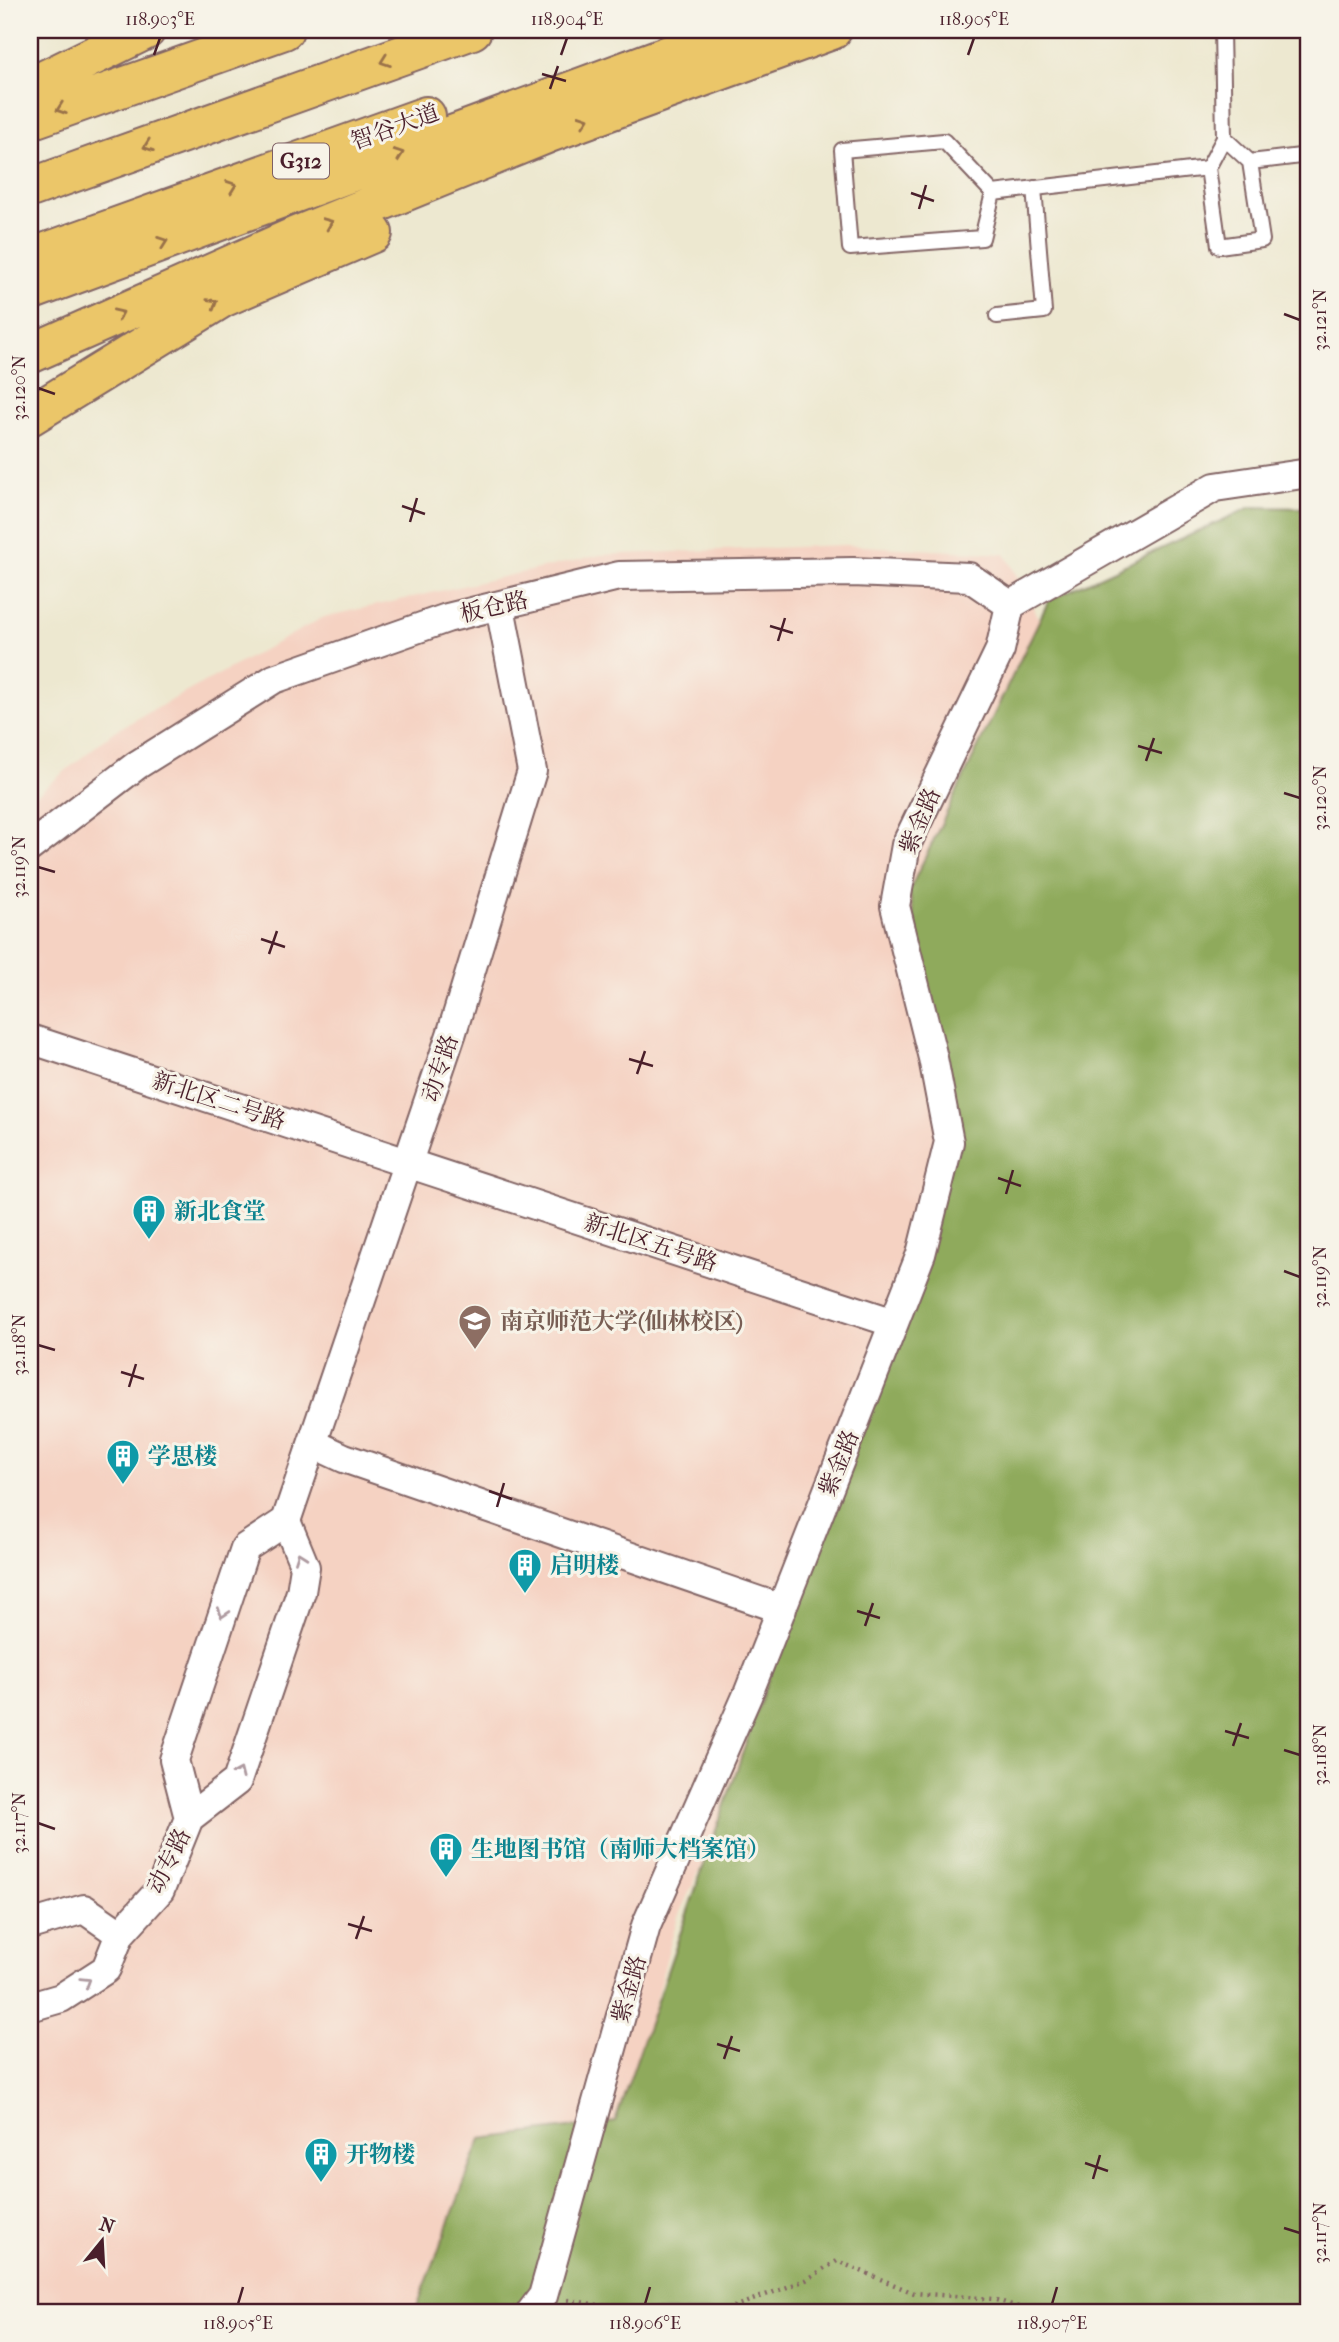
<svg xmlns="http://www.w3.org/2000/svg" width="1339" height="2342" font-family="'IM FELL French Canon','Noto Serif SC',serif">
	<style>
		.built { fill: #f5d2c2 }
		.forest { fill: #8faa5c; stroke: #6c6444; stroke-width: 2 }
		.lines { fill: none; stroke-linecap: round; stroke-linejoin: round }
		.service-casing { stroke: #836565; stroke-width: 18 }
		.minor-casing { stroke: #836565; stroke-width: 32 }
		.trunk-casing { stroke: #836565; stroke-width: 42 }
		.path { stroke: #836565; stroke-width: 4.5; stroke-dasharray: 2 5; stroke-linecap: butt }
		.service { stroke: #fff; stroke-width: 14 }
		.minor { stroke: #fff; stroke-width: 28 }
		.trunk { stroke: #ebc669; stroke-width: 38 }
		.oneway { stroke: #9a724a }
		.oneway2 { stroke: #ae9aa0 }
		.ticks { fill: none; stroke: #4a1f2b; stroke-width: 2.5 }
		.labels { text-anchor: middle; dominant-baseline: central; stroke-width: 6; stroke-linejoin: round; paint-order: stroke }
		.shield { fill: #f7f3e8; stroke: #7e5f64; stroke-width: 2 }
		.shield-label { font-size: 21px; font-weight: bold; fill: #4a1f2b }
		.street-label { font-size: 23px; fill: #4a1f2b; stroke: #f7f3e8 }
		.culture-label { font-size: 23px; font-weight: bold; fill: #0d838f; stroke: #f7f3e8; text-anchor: start }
		.education-label { font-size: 23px; font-weight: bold; fill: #785e54; stroke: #f7f3e8; text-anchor: start }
		.neatline { fill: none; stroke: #4a1f2b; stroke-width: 2.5 }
		.ticks-label { font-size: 18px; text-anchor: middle; fill: #4a1f2b }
	</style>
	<rect width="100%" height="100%" fill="#f7f3e8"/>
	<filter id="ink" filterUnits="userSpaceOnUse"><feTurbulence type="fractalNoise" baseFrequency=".0143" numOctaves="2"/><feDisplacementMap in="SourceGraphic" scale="14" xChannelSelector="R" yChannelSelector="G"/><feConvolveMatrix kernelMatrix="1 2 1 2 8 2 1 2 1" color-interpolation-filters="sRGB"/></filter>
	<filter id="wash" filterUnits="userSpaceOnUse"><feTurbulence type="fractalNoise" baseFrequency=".00686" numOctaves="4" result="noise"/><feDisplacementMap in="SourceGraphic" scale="28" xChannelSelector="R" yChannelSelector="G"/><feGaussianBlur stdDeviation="1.57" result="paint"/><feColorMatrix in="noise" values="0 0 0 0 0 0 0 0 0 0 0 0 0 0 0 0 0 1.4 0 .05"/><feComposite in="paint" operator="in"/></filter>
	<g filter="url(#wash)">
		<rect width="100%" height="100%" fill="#ede8d0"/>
		<path class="built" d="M845,545l160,9 42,79 -56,511 -143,414 -170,358 -107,396h-541v-1512l83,-68 211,-115 277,-62z"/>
		<path class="forest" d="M1251,507l58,1v1804h-894l66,-173 134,-17 341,-986 -47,-245 140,-291z"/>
	</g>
	<g filter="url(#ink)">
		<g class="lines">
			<defs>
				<path id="service" d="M1222,30l2,108 -16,30 11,78 43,-6 -12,-78 -26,-24
					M1250,162l59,-7
					M993,193l-11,45 -132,10 -8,-98 102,-9 49,52 215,-25
					M997,316l47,-5 -10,-123"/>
				<path id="minor" d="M1010,605l205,-118 94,-14
					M30,847l107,-82 137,-86 173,-61 172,-42 234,-4 116,5 41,28
					M30,1039l864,284
					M314,1444l30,14 438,151
					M286,1521l166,-489 80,-261 -32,-164
					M189,1818l48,-37 64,-189 4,-25 -19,-46
					M189,1818l-15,-58 71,-212 41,-27
					M30,1925l54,-16 36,25
					M30,2007l31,-9 45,-29 14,-35 40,-44 29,-72
					M531,2312l12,-16 103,-370 102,-232 173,-440 28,-112 -16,-84 -38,-152 11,-61 94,-195 10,-45"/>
				<path id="trunk" d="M30,87l116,-57
					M30,120l254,-90
					M30,188l442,-158
					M30,258l396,-142
					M30,291l655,-242 61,-19
					M30,354l266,-118 253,-103 283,-103
					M30,416l192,-118 151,-65"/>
			</defs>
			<use href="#service" class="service-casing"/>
			<use href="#minor" class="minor-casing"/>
			<use href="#trunk" class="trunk-casing"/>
			<path class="path" d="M568,2300l72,12
				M720,2312l86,-32 31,-19 77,32 79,6 41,13"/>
			<use href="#service" class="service"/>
			<use href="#minor" class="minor"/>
			<use href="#trunk" class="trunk"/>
		</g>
		<defs><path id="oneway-chevron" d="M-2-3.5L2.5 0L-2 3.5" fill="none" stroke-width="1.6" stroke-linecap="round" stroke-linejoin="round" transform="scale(1.75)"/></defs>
		<g class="oneway">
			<use href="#oneway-chevron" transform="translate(385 61) rotate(160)"/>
			<use href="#oneway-chevron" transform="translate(61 109) rotate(161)"/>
			<use href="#oneway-chevron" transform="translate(584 120) rotate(-20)"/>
			<use href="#oneway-chevron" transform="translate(148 146) rotate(160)"/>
			<use href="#oneway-chevron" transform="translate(399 154) rotate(-20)"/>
			<use href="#oneway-chevron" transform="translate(232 186) rotate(-20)"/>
			<use href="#oneway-chevron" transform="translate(328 223) rotate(-22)"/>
			<use href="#oneway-chevron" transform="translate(163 242) rotate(-20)"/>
			<use href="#oneway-chevron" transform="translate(213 303) rotate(-31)"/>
			<use href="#oneway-chevron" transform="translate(119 314) rotate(-24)"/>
		</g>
		<g class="oneway2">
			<use href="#oneway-chevron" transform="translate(300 1557) rotate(-110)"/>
			<use href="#oneway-chevron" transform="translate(223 1613) rotate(108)"/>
			<use href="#oneway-chevron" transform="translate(239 1773) rotate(-66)"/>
			<use href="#oneway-chevron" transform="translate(86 1982) rotate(-32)"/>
		</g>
	</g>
	<path class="ticks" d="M154,55l6,-17M561,55l6,-17M968,55l6,-17M542,74l24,7M550,89l8,-23M911,193l23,8M919,209l7,-24M1284,314l16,6M38,388l17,6M402,506l23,8M410,522l7,-24M770,626l23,7M778,641l7,-23M1138,746l24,7M1146,761l8,-23M1284,793l16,5M38,867l17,5M261,939l24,8M269,954l8,-23M629,1059l24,7M637,1074l8,-23M998,1178l23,8M1006,1194l7,-24M1284,1271l16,6M38,1345l17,5M121,1372l23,7M129,1387l7,-23M489,1491l23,8M497,1507l7,-24M857,1611l23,7M865,1626l8,-23M1225,1731l24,7M1233,1746l8,-23M1284,1750l16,5M38,1823l17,6M348,1924l24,7M356,1939l8,-23M717,2044l23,7M724,2059l8,-23M1085,2163l23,8M1093,2179l7,-24M1284,2228l16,5M238,2304l5,-17M645,2304l5,-17M1052,2304l5,-17"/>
	<defs>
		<symbol id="building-pin" viewBox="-11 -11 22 30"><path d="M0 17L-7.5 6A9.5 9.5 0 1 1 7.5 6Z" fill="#0f9aa8" stroke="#f7f3e8"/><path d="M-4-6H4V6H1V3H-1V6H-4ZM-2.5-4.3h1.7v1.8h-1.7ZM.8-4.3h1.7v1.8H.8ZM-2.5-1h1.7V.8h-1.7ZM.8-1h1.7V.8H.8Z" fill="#fff"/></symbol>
		<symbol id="university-pin" viewBox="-11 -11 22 30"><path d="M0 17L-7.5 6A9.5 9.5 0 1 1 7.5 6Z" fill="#8d6e63" stroke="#f7f3e8"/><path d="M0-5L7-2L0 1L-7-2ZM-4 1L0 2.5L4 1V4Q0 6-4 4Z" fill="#fff"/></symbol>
	</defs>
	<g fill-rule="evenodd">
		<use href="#building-pin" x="130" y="1192" width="38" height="52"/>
		<use href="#university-pin" x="456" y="1302" width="38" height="52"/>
		<use href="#building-pin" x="104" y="1437" width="38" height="52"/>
		<use href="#building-pin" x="506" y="1546" width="38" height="52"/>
		<use href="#building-pin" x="427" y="1830" width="38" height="52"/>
		<use href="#building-pin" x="302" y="2135" width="38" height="52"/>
	</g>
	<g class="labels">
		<rect class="shield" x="273" y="143.5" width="56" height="35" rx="5"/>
		<g class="shield-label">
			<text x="301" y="161">G312</text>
		</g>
		<g class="street-label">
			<text transform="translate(395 127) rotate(-20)">智谷大道</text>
			<text transform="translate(494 607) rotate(-13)">板仓路</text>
			<text transform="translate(920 821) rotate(-67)">紫金路</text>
			<text transform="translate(440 1068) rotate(-72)">动专路</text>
			<text transform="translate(219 1101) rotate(18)">新北区二号路</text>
			<text transform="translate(651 1243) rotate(18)">新北区五号路</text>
			<text transform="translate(839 1463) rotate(-68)">紫金路</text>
			<text transform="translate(169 1861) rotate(-64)">动专路</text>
			<text transform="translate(629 1989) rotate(-74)">紫金路</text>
		</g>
		<g class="culture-label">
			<text x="174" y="1211">新北食堂</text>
			<text x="148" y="1456">学思楼</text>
			<text x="550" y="1565">启明楼</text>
			<text x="471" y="1849">生地图书馆（南师大档案馆）</text>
			<text x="346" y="2154">开物楼</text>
		</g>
		<g class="education-label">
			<text x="500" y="1321">南京师范大学(仙林校区)</text>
		</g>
	</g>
	<rect width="1339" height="2342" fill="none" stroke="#f7f3e8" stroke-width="77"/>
	<g transform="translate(102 2241) rotate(18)" stroke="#f7f3e8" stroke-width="5" paint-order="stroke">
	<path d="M0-5L12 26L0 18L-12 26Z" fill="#4a1f2b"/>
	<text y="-10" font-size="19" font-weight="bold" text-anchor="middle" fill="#4a1f2b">N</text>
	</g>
	<rect x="38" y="38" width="1262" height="2266" class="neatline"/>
	<g class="ticks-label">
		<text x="160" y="25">118.903°E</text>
		<text x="567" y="25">118.904°E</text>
		<text x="974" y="25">118.905°E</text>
		<text transform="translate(1320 320) rotate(-90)" y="6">32.121°N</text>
		<text transform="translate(19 388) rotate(-90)" y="6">32.120°N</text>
		<text transform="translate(1320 798) rotate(-90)" y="6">32.120°N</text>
		<text transform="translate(19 867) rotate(-90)" y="6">32.119°N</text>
		<text transform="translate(1320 1277) rotate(-90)" y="6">32.119°N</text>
		<text transform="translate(19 1345) rotate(-90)" y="6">32.118°N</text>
		<text transform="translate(1320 1755) rotate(-90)" y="6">32.118°N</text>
		<text transform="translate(19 1823) rotate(-90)" y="6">32.117°N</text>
		<text transform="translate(1320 2233) rotate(-90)" y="6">32.117°N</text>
		<text x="238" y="2329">118.905°E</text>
		<text x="645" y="2329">118.906°E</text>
		<text x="1052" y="2329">118.907°E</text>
	</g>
</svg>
